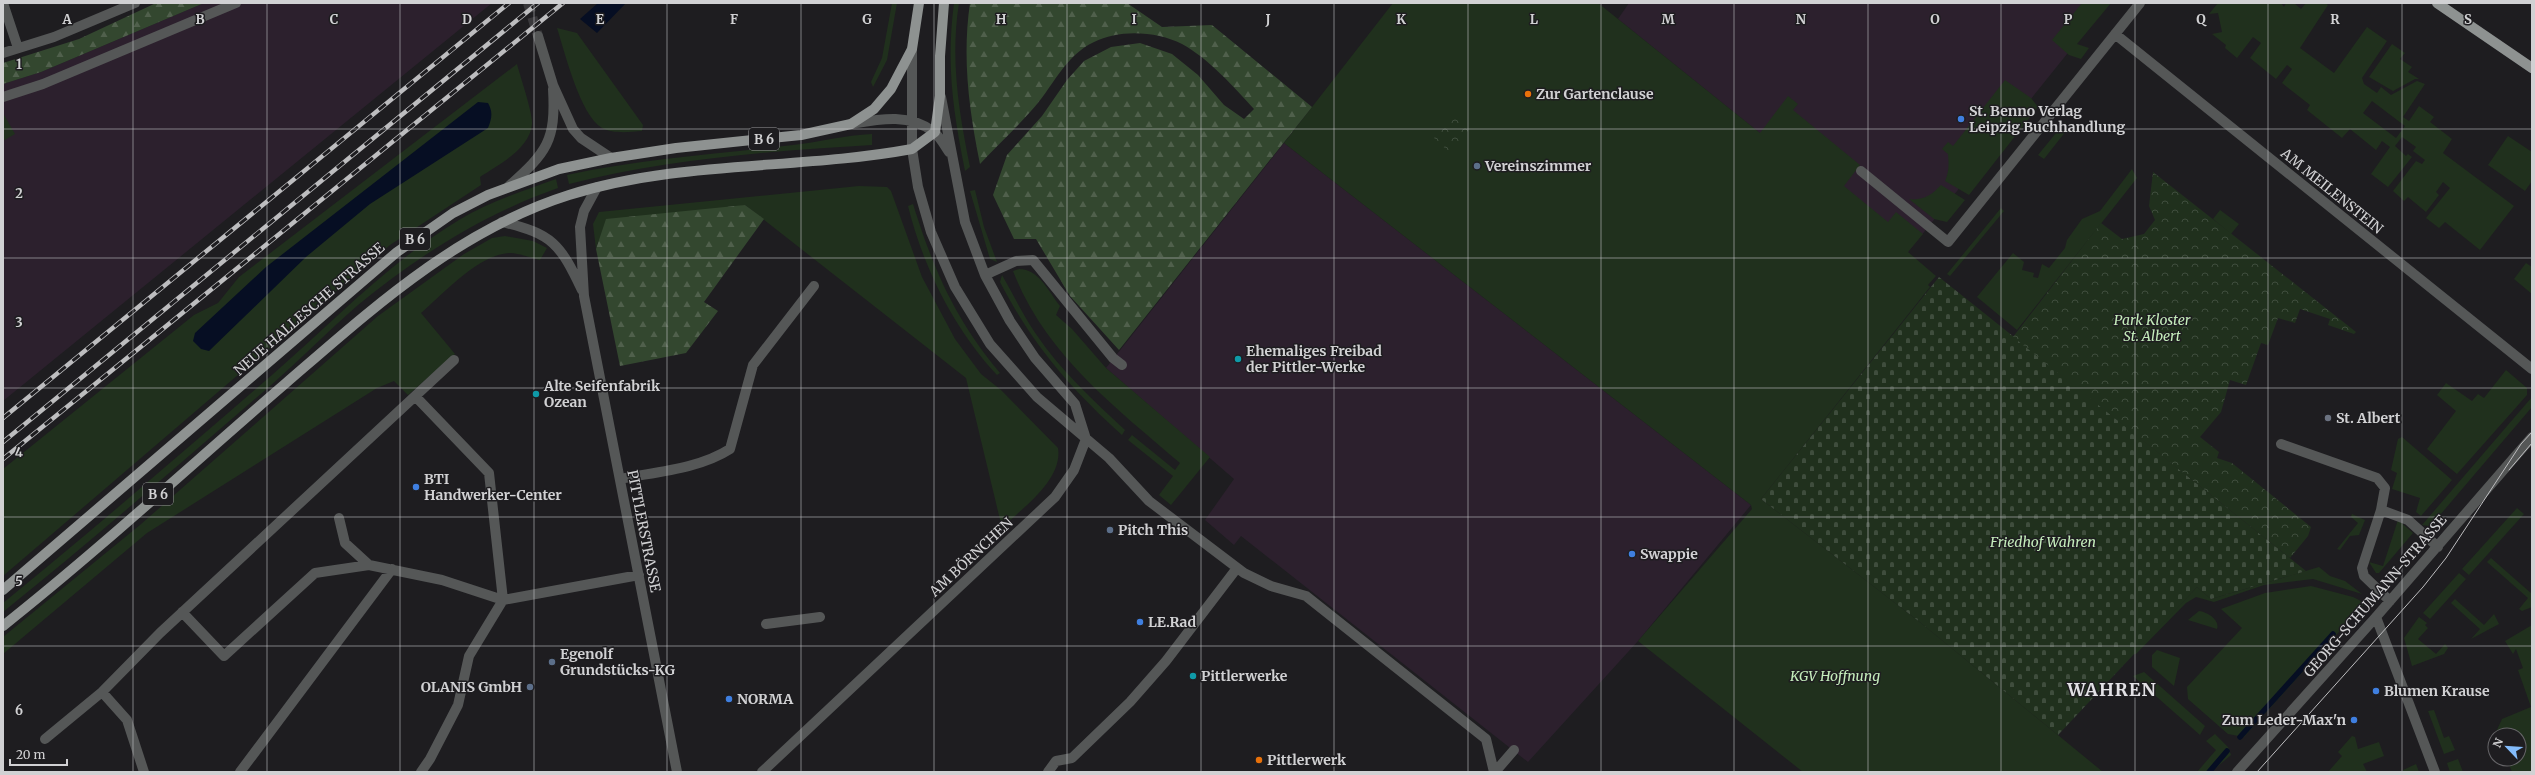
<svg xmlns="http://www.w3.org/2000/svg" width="2535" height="775" font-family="Merriweather,serif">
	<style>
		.industrial { fill: #2c202d }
		.green { fill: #20301d; fill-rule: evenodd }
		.forest { fill: url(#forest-firs) }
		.cemetery { fill: url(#cemetery-stones) }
		.park { fill: url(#park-crowns) }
		.water { fill: #060e23 }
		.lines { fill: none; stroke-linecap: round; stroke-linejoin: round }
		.stream { stroke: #060e23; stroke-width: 5.5 }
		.minor-tunnel { stroke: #39383b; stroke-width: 10; stroke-dasharray: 10 5; stroke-linecap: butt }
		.minor { stroke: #555757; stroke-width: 10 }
		.major { stroke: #8e9291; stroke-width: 10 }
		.tram { stroke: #bdbdbf; stroke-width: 1 }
		.rail-casing { stroke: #bdbdbf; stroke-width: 4.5 }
		.rail { stroke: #1e1d20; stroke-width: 3; stroke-dasharray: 9; stroke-linecap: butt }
		.grid { fill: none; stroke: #d1d1d3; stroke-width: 1; stroke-opacity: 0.55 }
		.food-dot { fill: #e8710a; stroke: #1e1d20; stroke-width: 1.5 }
		.shop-dot { fill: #3f7fe0; stroke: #1e1d20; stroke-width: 1.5 }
		.service-dot { fill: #5c6f8a; stroke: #1e1d20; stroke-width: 1.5 }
		.culture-dot { fill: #0f9aa8; stroke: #1e1d20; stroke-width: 1.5 }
		.worship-dot { fill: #6b7280; stroke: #1e1d20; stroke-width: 1.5 }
		.labels { text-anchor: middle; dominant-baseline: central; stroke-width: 3; stroke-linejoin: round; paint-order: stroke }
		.shield { fill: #1e1d20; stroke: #9b9b9d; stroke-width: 1 }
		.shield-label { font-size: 13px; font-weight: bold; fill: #d1d1d3 }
		.poi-label { font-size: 14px; font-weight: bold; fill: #d1d1d3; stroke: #1e1d20; text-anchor: start }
		.street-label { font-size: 14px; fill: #d1d1d3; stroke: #1e1d20 }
		.park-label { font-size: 14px; font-style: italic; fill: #c4ecbb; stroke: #1e1d20 }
		.district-label { font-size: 18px; font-weight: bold; letter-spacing: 1px; fill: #e2e1e5; stroke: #1e1d20 }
		.grid-label { font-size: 13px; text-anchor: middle; font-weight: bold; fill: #d1d1d3; stroke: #1e1d20; stroke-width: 3; stroke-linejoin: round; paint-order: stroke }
	</style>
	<defs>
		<pattern id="forest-firs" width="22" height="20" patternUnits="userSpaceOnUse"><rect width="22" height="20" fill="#33472f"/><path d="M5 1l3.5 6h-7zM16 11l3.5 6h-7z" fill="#50604c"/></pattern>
		<pattern id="cemetery-stones" width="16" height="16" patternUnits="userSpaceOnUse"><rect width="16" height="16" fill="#20301d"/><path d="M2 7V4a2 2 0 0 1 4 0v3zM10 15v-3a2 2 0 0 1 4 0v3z" fill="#3f4d3d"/></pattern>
		<pattern id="park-crowns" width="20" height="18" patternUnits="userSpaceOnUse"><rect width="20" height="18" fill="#20301d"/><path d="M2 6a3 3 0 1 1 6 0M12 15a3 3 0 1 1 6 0" fill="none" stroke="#3f4d3d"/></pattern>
	</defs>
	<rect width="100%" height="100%" fill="#1e1d20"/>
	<path class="industrial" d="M204,3h288l-489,398v-317l38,-12z
		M1629,3h479l-200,249 -290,-233z
		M1284,143l467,362 -113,136 -110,121 -287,-226 -7,9 -29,-25 29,-41 -128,-111z"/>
	<path class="green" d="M892,3h5l-10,57 -14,27 -2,-5 11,-24z
		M954,3h5c-9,57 0,109 11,164l-5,4c-12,-61 -19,-106 -11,-168z
		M1393,3h205l162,130 28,-37 10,8 -5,6 67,55 -16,21 44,36 8,-10 27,22 -15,18 28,24 -8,9 2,2 -169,212 160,124 182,149h-300l-165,-131 114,-132 -1,-4 -467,-362z
		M2082,3h29l-34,41 12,4 -8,11 -12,-4 -17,-15z
		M2218,3h63l3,4 2,-4h8l7,6 5,-6h19l3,2 -28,43 34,25 33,-46 20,14 -25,37 2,6 13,9 4,-6 10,8 26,-14 8,3 -22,33 6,4 10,-15 15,11 -4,5 22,17 -9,14 71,53 -34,44 -35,-28 -6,6 -13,-10 24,-30 -7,-6 -7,10 3,3 -13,17 -18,-15 -4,4 -11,-10 23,-30 6,3 3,-4 -12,-9 3,-4 -14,-10 -7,9 11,10 2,-2 4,3 -24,30 -17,-13 19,-27 -8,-6 -6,9 -26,-21 -8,9 -35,-28 3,-5 -28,-22 10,-14 -5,-4 -11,14 -26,-21 11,-15 -8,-6 -16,21 -12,-10 1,-3 -14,-11 10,-2 -4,-19 -9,1zM2372,101l33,25 -9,12 -33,-25z
		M557,28l20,5 66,92 -1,6c-12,1 -29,3 -40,-3 -22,-13 -37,-75 -45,-100z
		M2392,44l13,9 -5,6 12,8 -4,5 11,7h-4l-22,12 -24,-14z
		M517,64c3,12 16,49 15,60 -2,25 -34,41 -52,53l1,8 -91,60 -387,331v-107l191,-154 24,-12 21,-26z
		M2005,80l26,18 7,9 -69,88 -24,-14c4,-9 4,-17 3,-27l-6,-5 6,-7 5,4z
		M3,113l12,21 -12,7z
		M2065,122l5,4 -26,33 -6,-4z
		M872,134v11c-101,6 -204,14 -303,39l-2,-9c74,-16 150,-21 226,-30 27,-3 52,-10 79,-11z
		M2508,136l24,16v29l-7,10 -37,-26z
		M2132,169l5,9 -120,152 -40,-33 36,-44 11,9 -2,8 12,3 -1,4 5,1 4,-14 7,4 16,-20 2,-8 15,-21 18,-8z
		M556,179l2,9c-74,26 -139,67 -200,117 -30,26 -58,55 -88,81 -88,76 -176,153 -267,226v-9c91,-74 180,-151 269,-228 61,-53 117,-113 187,-155 30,-18 64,-29 97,-41z
		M1941,185l24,15 -18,22 -13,-3 -25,-20c13,2 23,-4 32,-14z
		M859,186l28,1 4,4 31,86 33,62 26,35 20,16 57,58c5,32 -36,60 -56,80l-36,-150 -221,-173 -147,37 -2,7 -3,-25 6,-12z
		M975,190l9,37 13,35 -7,-3 -20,-68z
		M913,204c21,67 42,115 87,169l-3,2c-43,-46 -74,-108 -89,-169z
		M2001,208l3,3 -54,65 -3,-2z
		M2220,210l19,14 -8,10 -18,-15z
		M505,236l28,5 14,7 -7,12c-9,-2 -21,-7 -30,-7 -31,1 -66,40 -89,60l34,41 -47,41 -14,-14 -17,7 -230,145 -144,121v-17l137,-112 238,-209 86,-62 28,-16z
		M2526,263l6,4v27l-18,-15z
		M1019,269c20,0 30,23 41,37l-4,9 16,14 34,39 104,89 -39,48 -12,-10 14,-19 -45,-36 4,-5 43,35 5,-7c-65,-56 -135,-109 -167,-192z
		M1002,275c11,19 21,40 34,59 24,36 57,66 89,96l-3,5c-51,-46 -90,-91 -122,-153z
		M2506,370l21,18v7l-70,79 -30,-25 29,-38 -19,-16 9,-12 26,18 6,-7 6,4z
		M2532,397v10l-98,115 -5,4 -7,-1z
		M2402,437l50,43 -31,36 -5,-4 4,-14 -28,-9 5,-16 -6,-3 7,-31z
		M2517,508l7,6 -55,61 -7,-6z
		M2352,514l13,6 -6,15 -9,1 -10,14 -3,-1 21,-26 -7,-6z
		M2398,520l15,13 -34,40h-3l-7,-11 14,4z
		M2491,558l41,36v13l-10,4 -3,-2 9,-11 -41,-36z
		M2319,567l11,9 15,5 17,13 -49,-15 -49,6 -50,17 -18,-5 -10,6 -50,51h-3l64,-67 14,12z
		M2459,573l7,6 -36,40 -7,-6z
		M2311,586l42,11 12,6 -121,134 -16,-3 -40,-35 -1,-12 55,-59 -21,-19 44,-16z
		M2455,599l29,26 10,-11 5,10 -28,15 9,-10 -29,-26z
		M2199,611c9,1 21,9 18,18l-29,-9z
		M2419,617l8,6 -2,2 3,3 -10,11 18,15 9,-10 3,4 -4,6 -32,12 -8,-28z
		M2532,625v147h-20l-5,-13h12v-24h-22l-1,-3 6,-13 29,-12 -13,-37 5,-2 -7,-19 -3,5 -8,-13z
		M2157,650l23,8 -6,28 -22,-19v-12z
		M2144,672l61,54 -5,9 -67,-59z
		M2434,710l10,28 5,-2 6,14 -11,4 -16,-43z
		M2215,734l13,13 3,8 -20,17h-14l19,-22 -10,-9z
		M2352,736l3,1 3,12 21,-7 5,14 -21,8 4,8h-39l14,-16 -4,-4z
		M2458,759l5,13h-13l-3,-9z
		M2416,764l3,8h-15l-1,-2z"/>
	<path class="forest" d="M156,3h48l-163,69 -38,12v-21l76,-24z
		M970,3h157l35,24 50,-2 100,82 -193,243 -49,-54 -34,-57h-22l-21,-44 14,-40 35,-39 25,-36 17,-19 27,-14 29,-4 32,11 26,21 26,30 20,14 10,-10c-19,-21 -46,-51 -72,-65 -25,-13 -63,-15 -88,-2 -30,14 -42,47 -63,69 -16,18 -34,35 -51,53 -11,-54 -18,-106 -10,-161z
		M745,205l19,14 -60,83 14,9 -32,42 -66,13 -24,-117 10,-30z"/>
	<path class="cemetery" d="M1939,277l367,294 -95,28 -14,-12 -139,148 -137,-112 -160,-124z"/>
	<path class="park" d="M1452,111l18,17 -19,26 -18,-17z
		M2153,172l203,160 -2,2 -26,-9 2,-6 -30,-10 -5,14 -17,-5 -10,27 -7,-2 -15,42 -16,-5 -9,32 -21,25 19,15 -2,6 15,5 79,64 -3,9 -18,22 -277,-221 88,-114 21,16 22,-5 11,-14 -6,-14z"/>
	<path class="water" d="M598,3h28l-29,30 -17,-14z
		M478,102l10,1c5,9 4,15 0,25l-118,76 -64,53 -97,94 -8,-2 -8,-8 2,-8 71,-66z"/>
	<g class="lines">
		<path class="stream" d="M2240,737l93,-103
			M2209,772l18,-21"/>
		<path class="minor-tunnel" d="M528,3l10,33"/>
		<path class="minor" d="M3,3l15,45
			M2115,34l417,335
			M538,36l15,49 20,44 8,9 30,20
			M912,49v100l6,38 13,45 24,55 35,57 47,53 72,61 40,43 95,72 27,13 35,10 180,143 8,33
			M3,53l51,-16 81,-34
			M3,97l40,-13 193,-81
			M941,97l24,125 20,53 25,46 25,37 40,46 11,35
			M851,124c29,-5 58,-11 83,8 6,5 11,14 15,20
			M1861,171l87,71 192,-239
			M509,186c38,-34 47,-45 44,-97
			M597,187l-13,24 -4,16 4,69 93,476
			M502,222c51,12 58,22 80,68
			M985,275l31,-14 17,-1 80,98 9,7
			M415,396l74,77 14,127 -34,56 -11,49 -28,54 -9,13
			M2281,444l96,34 8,10 -4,22
			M620,479c35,-7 79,-10 110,-30l23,-84 61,-79
			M339,518l6,25 24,22 73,15 61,20 136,-25
			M2390,601l-26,-25 -2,-8 19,-58 27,10 30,27
			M182,612l42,44 91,-83 54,-8
			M2376,617l59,155
			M766,624l54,-7
			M102,692l25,28 17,52
			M45,739l57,-47 58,-59 294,-273
			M240,772l152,-203
			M762,772l293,-275 19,-27 12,-31
			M1048,772l8,-11 16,-3 58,-56 36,-41 71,-93
			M1495,772l19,-22
			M2237,772l139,-155 156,-180"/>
		<path class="major" d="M2437,3l95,65
			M3,590l394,-338 56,-39 35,-18 71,-26 52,-11 65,-10 125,-13 50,-11 23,-15 17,-20 21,-40 7,-46
			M3,626c97,-77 189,-162 283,-243 87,-75 172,-153 283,-188 111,-35 229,-25 343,-46l23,-17 5,-36v-40l4,-53"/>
		<path class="tram" d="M2509,470l23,-27
			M2257,772l166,-185 23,-29 75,-114 11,-12"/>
		<defs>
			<path id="rail" d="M3,418l506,-415
				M3,442l535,-439
				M3,459l560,-456"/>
		</defs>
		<use href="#rail" class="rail-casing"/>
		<use href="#rail" class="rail"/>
	</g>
	<path class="grid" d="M133,3v769M267,3v769M400,3v769M534,3v769M667,3v769M801,3v769M934,3v769M1067,3v769M1201,3v769M1334,3v769M1468,3v769M1601,3v769M1734,3v769M1868,3v769M2001,3v769M2135,3v769M2268,3v769M2402,3v769M3,129h2529M3,258h2529M3,388h2529M3,517h2529M3,646h2529"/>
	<g class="food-dot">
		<circle cx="1528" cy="94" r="4"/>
		<circle cx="1259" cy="760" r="4"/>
	</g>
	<g class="shop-dot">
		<circle cx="1961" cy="119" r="4"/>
		<circle cx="416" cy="487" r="4"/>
		<circle cx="1632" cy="554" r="4"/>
		<circle cx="1140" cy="622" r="4"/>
		<circle cx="2376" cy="691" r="4"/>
		<circle cx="729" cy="699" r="4"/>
		<circle cx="2354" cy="720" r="4"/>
	</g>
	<g class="service-dot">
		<circle cx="1477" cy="166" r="4"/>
		<circle cx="1110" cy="530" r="4"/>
		<circle cx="552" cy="662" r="4"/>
		<circle cx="530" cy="687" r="4"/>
	</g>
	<g class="culture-dot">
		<circle cx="1238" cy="359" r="4"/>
		<circle cx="536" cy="394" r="4"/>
		<circle cx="1193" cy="676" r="4"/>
	</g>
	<circle class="worship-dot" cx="2328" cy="418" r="4"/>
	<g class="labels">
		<g class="shield">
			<rect x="749" y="128" width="30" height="22" rx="3"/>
			<rect x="400" y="228" width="30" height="22" rx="3"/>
			<rect x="143" y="483" width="30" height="22" rx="3"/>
		</g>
		<g class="shield-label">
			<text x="764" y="139">B 6</text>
			<text x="415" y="239">B 6</text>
			<text x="158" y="494">B 6</text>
		</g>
		<g class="poi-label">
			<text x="1536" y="94">Zur Gartenclause</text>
			<text x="1969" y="111">St. Benno Verlag<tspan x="1969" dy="16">Leipzig Buchhandlung</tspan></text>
			<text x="1485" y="166">Vereinszimmer</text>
			<text x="1246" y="351">Ehemaliges Freibad<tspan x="1246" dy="16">der Pittler-Werke</tspan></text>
			<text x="544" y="386">Alte Seifenfabrik<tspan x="544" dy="16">Ozean</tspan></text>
			<text x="2336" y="418">St. Albert</text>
			<text x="424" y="479">BTI<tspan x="424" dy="16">Handwerker-Center</tspan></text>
			<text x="1118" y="530">Pitch This</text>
			<text x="1640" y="554">Swappie</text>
			<text x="1148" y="622">LE.Rad</text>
			<text x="560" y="654">Egenolf<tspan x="560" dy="16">Grundstücks-KG</tspan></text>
			<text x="1201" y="676">Pittlerwerke</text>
			<text x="522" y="687" text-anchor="end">OLANIS GmbH</text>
			<text x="2384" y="691">Blumen Krause</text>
			<text x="737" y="699">NORMA</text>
			<text x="2346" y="720" text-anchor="end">Zum Leder-Max'n</text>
			<text x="1267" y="760">Pittlerwerk</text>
		</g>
		<g class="street-label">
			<text transform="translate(2332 191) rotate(39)">AM MEILENSTEIN</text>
			<text transform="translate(309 309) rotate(-41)">NEUE HALLESCHE STRASSE</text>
			<text transform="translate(644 531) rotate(79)">PITTLERSTRASSE</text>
			<text transform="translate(971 557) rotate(-43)">AM BÖRNCHEN</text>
			<text transform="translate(2375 596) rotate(-49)">GEORG-SCHUMANN-STRASSE</text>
		</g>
		<g class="park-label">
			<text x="2152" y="320">Park Kloster<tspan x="2152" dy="16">St. Albert</tspan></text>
			<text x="2043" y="542">Friedhof Wahren</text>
			<text x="1835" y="676">KGV Hoffnung</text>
		</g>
		<g class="district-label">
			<text x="2112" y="689">WAHREN</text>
		</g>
	</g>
	<g class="grid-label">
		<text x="67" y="24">A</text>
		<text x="200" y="24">B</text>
		<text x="334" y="24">C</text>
		<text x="467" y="24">D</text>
		<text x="600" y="24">E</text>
		<text x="734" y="24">F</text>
		<text x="867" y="24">G</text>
		<text x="1001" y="24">H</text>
		<text x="1134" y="24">I</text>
		<text x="1268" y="24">J</text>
		<text x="1401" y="24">K</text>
		<text x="1534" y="24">L</text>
		<text x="1668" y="24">M</text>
		<text x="1801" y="24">N</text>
		<text x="1935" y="24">O</text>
		<text x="2068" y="24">P</text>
		<text x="2201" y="24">Q</text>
		<text x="2335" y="24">R</text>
		<text x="2468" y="24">S</text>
		<text x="19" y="69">1</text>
		<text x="19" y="198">2</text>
		<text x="19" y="327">3</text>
		<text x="19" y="457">4</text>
		<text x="19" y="586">5</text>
		<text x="19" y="715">6</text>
	</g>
	<rect width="2535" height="775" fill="none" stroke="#d1d1d3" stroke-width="8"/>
	<g transform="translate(2507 747) rotate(295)"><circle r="19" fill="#1e1d20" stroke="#666568"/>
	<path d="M0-3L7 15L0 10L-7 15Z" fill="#83bcfb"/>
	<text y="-6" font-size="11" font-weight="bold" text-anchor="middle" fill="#d1d1d3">N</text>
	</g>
	<path d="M10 759v6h57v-6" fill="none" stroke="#d1d1d3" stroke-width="2"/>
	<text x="16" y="759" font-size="12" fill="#d1d1d3" stroke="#1e1d20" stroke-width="3" paint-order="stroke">20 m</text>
</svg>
